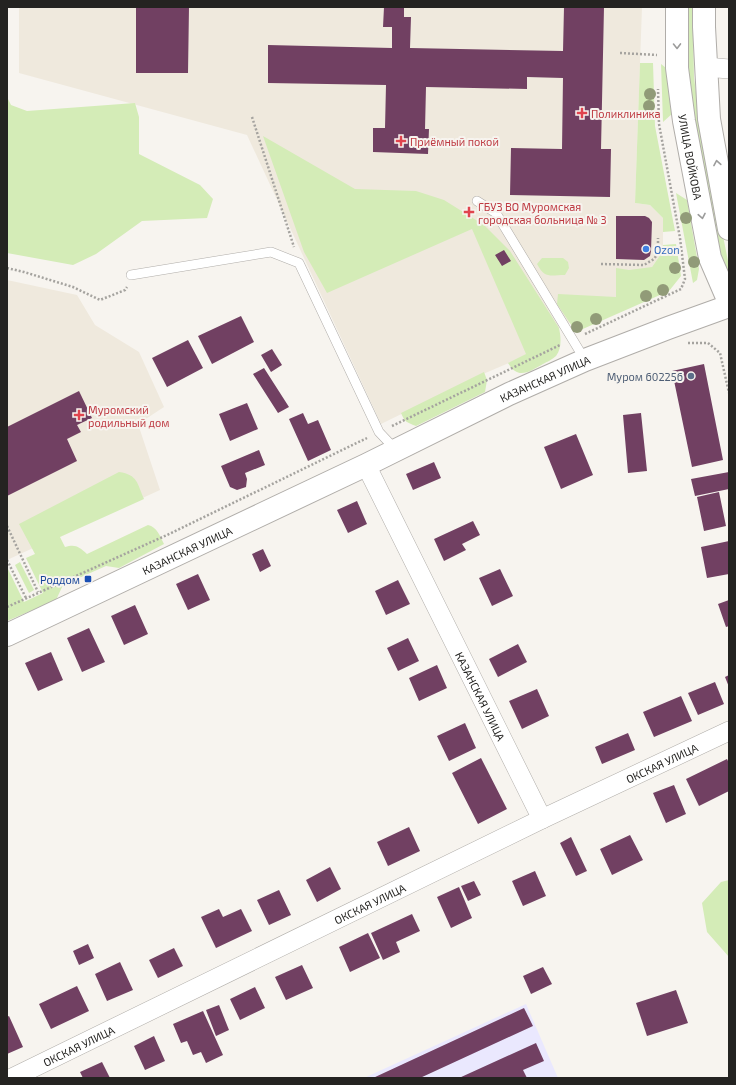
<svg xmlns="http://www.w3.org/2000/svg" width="736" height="1085" font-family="'Exo 2',sans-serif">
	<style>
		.industrial { fill: #eae8fe }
		.built { fill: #efe9dd }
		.green { fill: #d4ecb7 }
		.building { fill: #714062 }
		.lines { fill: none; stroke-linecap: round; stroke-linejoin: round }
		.lane-casing { stroke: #b0ada9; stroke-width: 10 }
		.street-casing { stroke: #b0ada9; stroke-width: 20 }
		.secondary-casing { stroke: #b0ada9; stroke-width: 24 }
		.path { stroke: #a5a39f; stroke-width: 2.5; stroke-dasharray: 2 2; stroke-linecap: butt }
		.lane { stroke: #fff; stroke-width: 9 }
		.street { stroke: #fff; stroke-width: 19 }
		.secondary { stroke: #fff; stroke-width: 22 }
		.tree { fill: #919b78 }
		.oneway { stroke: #9c9c9b }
		.health-dot { fill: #e0444e; stroke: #f7f4ef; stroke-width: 1.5 }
		.shop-dot { fill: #3f7fe0; stroke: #f7f4ef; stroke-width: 1.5 }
		.service-dot { fill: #5c6f8a; stroke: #f7f4ef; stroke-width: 1.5 }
		.transit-dot { fill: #1a4fb4; stroke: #f7f4ef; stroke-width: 1.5 }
		.labels { text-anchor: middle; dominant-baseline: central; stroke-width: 4; stroke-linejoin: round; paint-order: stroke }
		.health-label { font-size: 11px; fill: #be3a42; stroke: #f7f4ef; text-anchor: start }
		.street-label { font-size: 11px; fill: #242321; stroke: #f7f4ef }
		.shop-label { font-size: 11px; fill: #366cbe; stroke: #f7f4ef; text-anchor: start }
		.service-label { font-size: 11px; fill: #4e5e75; stroke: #f7f4ef; text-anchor: end }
		.transit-label { font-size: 11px; fill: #164399; stroke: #f7f4ef; text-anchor: end }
	</style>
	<rect width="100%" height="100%" fill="#f7f4ef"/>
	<path class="industrial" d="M526,1004l32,74h-194z"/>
	<path class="built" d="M19,7h623l-7,196 15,2 13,13v33l-11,16 -23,40 -53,13 -28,12 -18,22 -47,20 -102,50 -134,-289 -228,-62z
		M7,280l70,15 18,30 44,27 25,55 -26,17 22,66 -153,70z"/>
	<path class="green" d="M686,7h8l-1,20 1,51 6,43 29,145 -1,7 -5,1 -37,-200z
		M640,63h13l2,63 20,105 -12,1v-14l-13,-13 -15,-2z
		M661,64l9,7 3,42 -10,9z
		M7,97l4,8 16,6 108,-8 4,14v37l61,31 13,14 -6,19 -65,3 -46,33 -23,11 -66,-12z
		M263,136l92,53 61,2 28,9 40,25 26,26 49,77c2,9 3,20 -3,28 -3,3 -9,6 -13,8 -14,8 -25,16 -35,-1l18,-9 -54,-125 -145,64 -23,-41z
		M676,193l11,7 12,69 -2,11 -4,3z
		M676,244l5,32 -12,15 -93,41 -19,-28 1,-10 58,3v-29l13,2 23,-3 11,-16v-6z
		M542,258h21l5,4 1,6 -4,7c-15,0 -20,4 -28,-11z
		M484,372l3,8 -2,12 -69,34c-10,-4 -11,-4 -15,-13z
		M119,472c19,3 18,11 25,27l-84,38 5,10c11,-3 14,0 22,7l61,-29c9,2 12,11 16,19l-45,24 -13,-2 -43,19 -7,15 -49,21v-54l17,35 19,-9 -17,-35 9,-4 -16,-30z
		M20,562l14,28 -5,3 -14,-28z
		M729,880v77l-22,-25 -5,-29 19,-21z"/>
	<path class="building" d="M136,7h53l-1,66h-52z
		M384,7h20v10h7l-1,31 153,3 1,-44h40l-3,142h10l-1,48 -100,-2 1,-47 51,1 1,-71 -36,-1v12l-101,-2 -1,42h4l-1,25 -55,-2v-24h12l1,-43 -118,-2v-38l124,3v-21h-9z
		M616,216h29l4,2 3,4 -1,29 -1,5 -6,4 -28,-1z
		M504,250l7,11 -9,5 -7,-11z
		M241,316l13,26 -42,22 -14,-28z
		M188,340l15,28 -36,19 -15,-29z
		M272,349l10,16 -11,7 -10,-17z
		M704,364l19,96 -31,7 -20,-96z
		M264,368l25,39 -11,6 -25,-39z
		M79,391l13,27 -15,7 4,7 -14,7 10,22 -70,35v-69z
		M247,403l11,26 -28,12 -11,-27z
		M303,413l5,11 10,-4 13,30 -23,11 -19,-42z
		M641,413l6,58 -19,2 -5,-58z
		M576,434l17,41 -32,14 -17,-42z
		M259,450l6,15 -20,8 2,6 -1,8 -9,3 -7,-3 -9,-21z
		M434,462l7,16 -28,12 -7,-16z
		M729,472v17l-34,7 -4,-17z
		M719,492l7,34 -22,5 -7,-34z
		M357,501l10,23 -19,9 -11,-23z
		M473,521l7,14 -18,9 4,6 -22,11 -10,-22z
		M729,541v33l-22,4 -6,-31z
		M263,549l8,17 -11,6 -8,-18z
		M500,569l13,27 -21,10 -13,-28z
		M198,574l12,26 -22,10 -12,-26z
		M398,580l12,24 -24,11 -11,-24z
		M729,600v26l-3,1 -8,-23z
		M135,605l13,29 -24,11 -13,-29z
		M89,628l16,34 -23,10 -15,-34z
		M408,638l11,23 -21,10 -11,-23z
		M518,644l9,18 -29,15 -9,-18z
		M51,652l12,28 -25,11 -13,-28z
		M437,665l10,23 -28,13 -10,-23z
		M729,675v12l-4,-10z
		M715,682l9,22 -26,11 -10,-22z
		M537,689l12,27 -27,13 -13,-28z
		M681,696l11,25 -38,16 -11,-25z
		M465,723l11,25 -27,13 -12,-25z
		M628,733l7,17 -33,14 -7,-17z
		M481,758l26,51 -29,15 -26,-51z
		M727,759l2,4v28l-30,15 -13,-27z
		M674,785l12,29 -20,9 -13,-30z
		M409,827l11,24 -32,15 -11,-24z
		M630,835l13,25 -31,15 -12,-26z
		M571,837l16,34 -11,5 -16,-33z
		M330,867l11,22 -24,13 -11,-22z
		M535,871l11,25 -23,10 -11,-25z
		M474,881l7,14 -13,6 -7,-15z
		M459,887l13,31 -21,10 -14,-31z
		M279,890l12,25 -22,10 -12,-25z
		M219,909l4,8 18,-8 11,22 -36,17 -15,-31z
		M412,914l8,17 -24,11 4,10 -17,8 -12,-27z
		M368,933l12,25 -30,14 -11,-25z
		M88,944l6,14 -15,7 -6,-14z
		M174,948l9,18 -25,12 -9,-18z
		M120,962l13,28 -26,11 -12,-27z
		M302,965l11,23 -27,12 -11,-23z
		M543,967l9,17 -21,10 -8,-18z
		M77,986l12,25 -38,18 -12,-25z
		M255,987l10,21 -25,12 -10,-21z
		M676,990l12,33 -41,13 -11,-33z
		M219,1005l10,25 -13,6 -10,-26z
		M524,1008l9,18 -113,52h-47z
		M203,1011l20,44 -17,8 -5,-11 -8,3 -6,-14 -6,2 -8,-19z
		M9,1016l14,31 -16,7v-37z
		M154,1036l11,25 -20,9 -11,-24z
		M536,1043l8,18 -21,9 4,8h-68z
		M102,1062l8,16h-27l-3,-6z"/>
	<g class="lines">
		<defs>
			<path id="lane" d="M477,201l19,12 89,147
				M131,275l140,-23 28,11 80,169 17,18"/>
			<g id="street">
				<path d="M706,67l23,2"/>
				<path id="s1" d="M366,465l176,354"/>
				<path id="s2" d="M12,1078l530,-259 187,-88"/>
			</g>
			<g id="secondary">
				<path id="s3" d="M677,7v61l7,53 26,137 19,44"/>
				<path d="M704,7v20l5,92 20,110"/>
				<path id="s4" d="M7,635l359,-170 143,-71 76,-34 83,-32 61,-22"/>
			</g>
		</defs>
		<use href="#lane" class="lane-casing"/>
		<use href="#street" class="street-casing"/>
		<use href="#secondary" class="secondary-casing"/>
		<path class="path" d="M620,53l37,2
			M252,117l42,130
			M601,264l43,1 10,-6 4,-6v-15
			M7,268l17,4 49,15 27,13 25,-10 2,-3
			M585,334l96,-45 4,-10 -5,-41 -21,-114 -1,-35
			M688,343h20l12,10 9,40
			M392,426l168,-81
			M7,526l31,66
			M7,560l19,38
			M7,607l160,-72 200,-97"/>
		<use href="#lane" class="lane"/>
		<use href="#street" class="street"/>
		<use href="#secondary" class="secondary"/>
	</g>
	<g class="tree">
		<circle cx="650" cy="94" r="6"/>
		<circle cx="649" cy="106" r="6"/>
		<circle cx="686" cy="218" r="6"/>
		<circle cx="694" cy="262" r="6"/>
		<circle cx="675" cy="268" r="6"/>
		<circle cx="663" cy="290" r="6"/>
		<circle cx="646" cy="296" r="6"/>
		<circle cx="596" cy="319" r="6"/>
		<circle cx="577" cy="327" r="6"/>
	</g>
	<defs><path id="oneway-chevron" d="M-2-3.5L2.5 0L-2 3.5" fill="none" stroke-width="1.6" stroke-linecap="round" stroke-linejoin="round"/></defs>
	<g class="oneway">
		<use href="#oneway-chevron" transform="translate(677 46) rotate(89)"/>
		<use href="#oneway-chevron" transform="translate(717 163) rotate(-100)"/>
		<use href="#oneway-chevron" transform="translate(702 216) rotate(79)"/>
	</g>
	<g class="health-dot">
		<path d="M580 107h4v4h4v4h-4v4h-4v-4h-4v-4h4z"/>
		<path d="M399 135h4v4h4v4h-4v4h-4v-4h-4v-4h4z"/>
		<path d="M467 206h4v4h4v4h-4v4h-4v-4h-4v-4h4z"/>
		<path d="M77 409h4v4h4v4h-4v4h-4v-4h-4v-4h4z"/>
	</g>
	<circle class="shop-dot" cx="646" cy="249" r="4"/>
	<circle class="service-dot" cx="691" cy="376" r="4"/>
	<rect class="transit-dot" x="84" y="575" width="8" height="8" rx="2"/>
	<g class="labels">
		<g class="health-label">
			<text x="591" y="113">Поликлиника</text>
			<text x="410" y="141">Приёмный покой</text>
			<text x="478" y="206">ГБУЗ ВО Муромская<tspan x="478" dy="13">городская больница № 3</tspan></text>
			<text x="88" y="409">Муромский<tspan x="88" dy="13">родильный дом</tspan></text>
		</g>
		<g class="street-label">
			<text stroke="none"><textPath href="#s3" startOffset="151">УЛИЦА ВОЙКОВА</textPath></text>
			<text stroke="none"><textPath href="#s4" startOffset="596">КАЗАНСКАЯ УЛИЦА</textPath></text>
			<text stroke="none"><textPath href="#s4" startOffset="199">КАЗАНСКАЯ УЛИЦА</textPath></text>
			<text stroke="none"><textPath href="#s1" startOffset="258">КАЗАНСКАЯ УЛИЦА</textPath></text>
			<text stroke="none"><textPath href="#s2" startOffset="722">ОКСКАЯ УЛИЦА</textPath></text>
			<text stroke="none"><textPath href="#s2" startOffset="398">ОКСКАЯ УЛИЦА</textPath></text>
			<text stroke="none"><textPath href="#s2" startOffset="74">ОКСКАЯ УЛИЦА</textPath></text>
		</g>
		<g class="shop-label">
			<text x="654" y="249">Ozon</text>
		</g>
		<g class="service-label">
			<text x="683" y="376">Муром 602256</text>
		</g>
		<g class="transit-label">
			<text x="80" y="579">Роддом</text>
		</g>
	</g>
	<rect width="736" height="1085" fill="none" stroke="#242321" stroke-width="16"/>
</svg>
